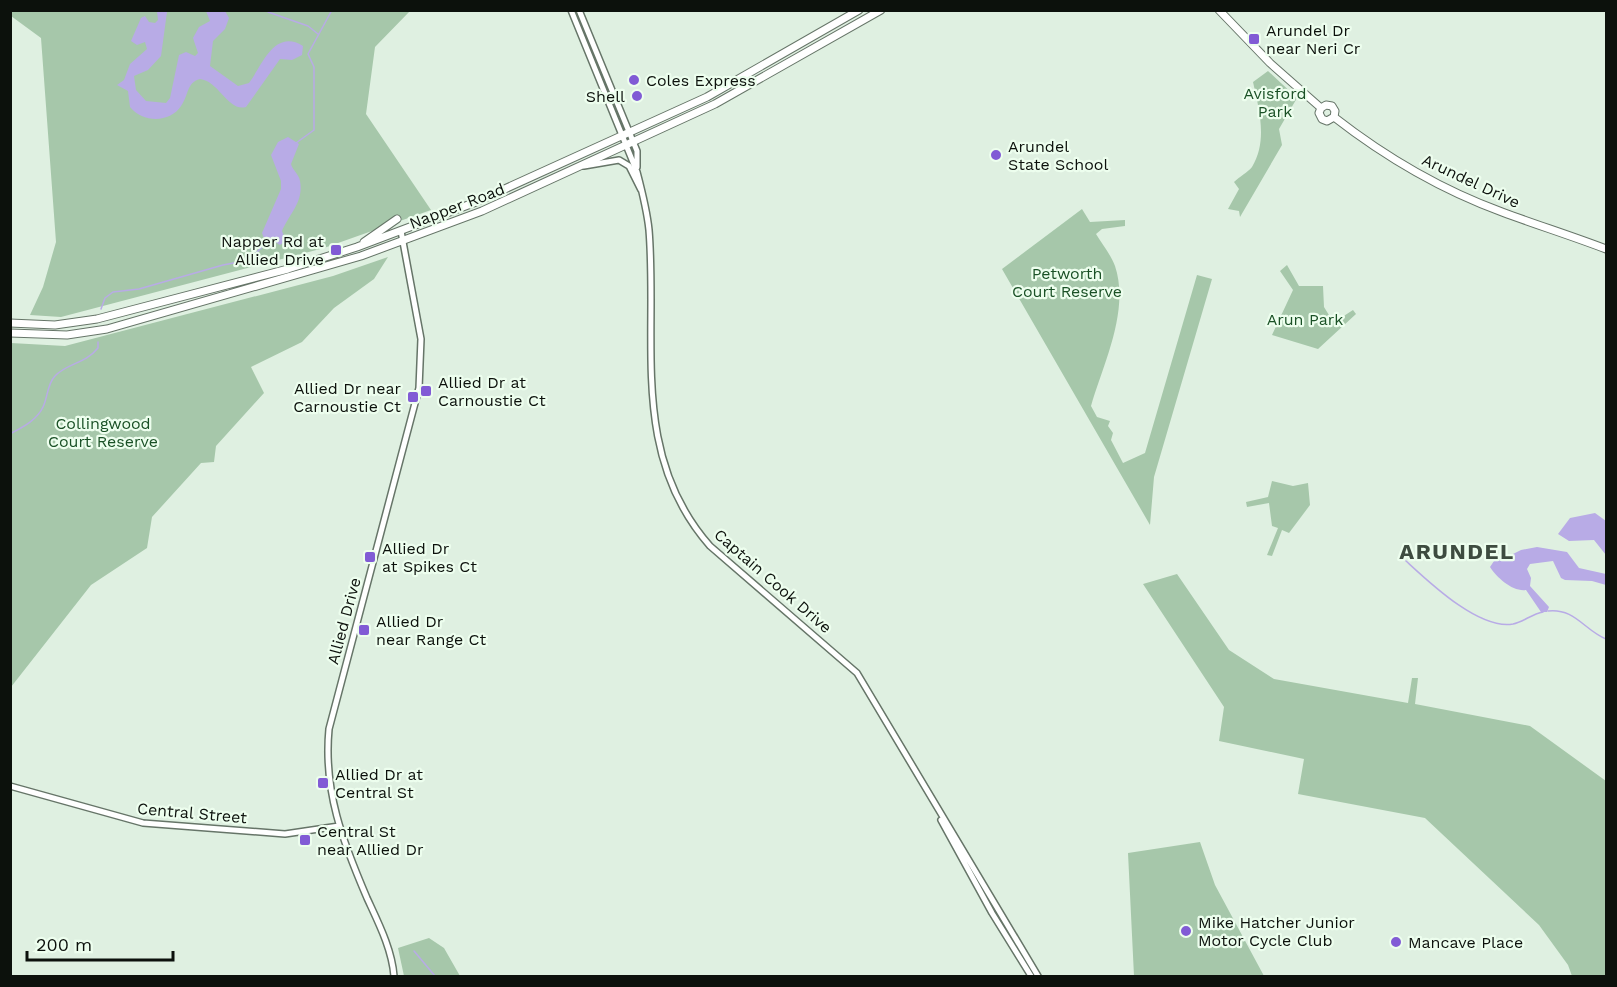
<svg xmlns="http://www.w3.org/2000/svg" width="1617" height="987" font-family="'Work Sans',sans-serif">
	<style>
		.green { fill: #a6c7aa }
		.water { fill: #b8abe6 }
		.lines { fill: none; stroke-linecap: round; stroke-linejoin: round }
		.stream { stroke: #b8abe6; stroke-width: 1.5 }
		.minor-casing { stroke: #667568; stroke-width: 8 }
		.major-casing { stroke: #667568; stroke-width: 9 }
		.minor { stroke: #fff; stroke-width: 5 }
		.major { stroke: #fff; stroke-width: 7 }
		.poi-dot { fill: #815bd5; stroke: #edfeee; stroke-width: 2 }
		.labels { text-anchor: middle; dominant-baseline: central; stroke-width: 4.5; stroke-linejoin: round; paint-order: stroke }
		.poi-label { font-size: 16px; fill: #0c110c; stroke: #edfeee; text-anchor: start }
		.park-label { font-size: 16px; fill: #1a5126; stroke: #edfeee }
		.street-label { font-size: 16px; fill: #0c110c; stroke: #edfeee }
		.district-label { font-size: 22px; font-weight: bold; letter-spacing: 1.5px; fill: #3e4c40; stroke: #edfeee }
	</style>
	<rect width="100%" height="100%" fill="#dff0e1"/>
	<path class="green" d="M11,10l399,1 -35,36 -9,67 65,96 -107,38 -263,69 -31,-2 13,-28 13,-45 -15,-204 -30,-22z
		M1268,71l29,27 -18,31 3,16 -42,72 -1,-6 -11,-2 11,-20 -5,-7c5,-5 14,-10 18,-15 16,-26 7,-58 1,-85z
		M1082,209l8,13 35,-2v6l-23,3 -6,5c6,10 15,21 19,32 15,45 -12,98 -24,140l6,11 13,4 -2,5 5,7 -2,7 12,23 22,-10 52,-178 15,4 -58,198 -4,48 -148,-256z
		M388,257l-14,22 -40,29 -32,34 -51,25 13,26 -48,53 -2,16 -13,1 -49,54 -5,31 -56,37 -80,102v-344l54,3 268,-70z
		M1287,265l12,21h24l1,21 8,13 4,1 17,-11 3,4 -38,35 -46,-14 21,-45 -13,-19z
		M1272,481l21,5 15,-3 2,22 -21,28 -7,-3 -10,26 -5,-1 11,-27 -6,-2 -3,-23 -22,4 -1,-5 22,-5z
		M1177,574l52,76 45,29 134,24 4,-25h6l-3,26 115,22 76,55v195h-34l-4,-11 -29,-40 -114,-107 -127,-24 6,-35 -85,-18 5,-34 -81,-123z
		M1200,842l15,43 49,91h-130l-6,-123z
		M429,938l15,10 16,28h-56l-6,-28z"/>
	<path class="water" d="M157,11l10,1 -6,44 -13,14 -14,6 2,14 10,11 20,2 4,-5 9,-43 7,-3 9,4 3,-3 -5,-15 6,-11 11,-6 -4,-10h19l4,7 -4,11 -12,12 -3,25 28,20 11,-3c13,-17 25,-55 54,-37l-1,9 -10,5 -12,-1 -34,48c-18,5 -27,-26 -46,-28 -14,4 -11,16 -19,27 -11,17 -38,17 -51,1l-2,-16 -11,-6 7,-5 6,-16 17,-15 -2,-7 -8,3 -6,-4 10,-23 4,-2 4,6 6,1 3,-3z
		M288,137l11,7 -8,20c2,7 8,10 9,17 4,21 -11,33 -18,50l4,10 -6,4 -8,-5 -7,1 -3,-8 19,-44v-8l-10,-26 7,-13z
		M1595,513l11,8v34l-12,-15 -25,1 -11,-7 12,-16z
		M1537,547l30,5 12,16 27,6v11l-14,-4 -27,-1 -4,-2 -8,-17 -23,3 -3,5 4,9 -1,8 19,21 -2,5h-6l-15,-22c-13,2 -29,-12 -36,-23l6,-9 7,1 18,-9z"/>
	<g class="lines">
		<path class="stream" d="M268,12l40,14 10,8
			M296,143l18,-13v-63l-6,-13 24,-44
			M101,309l4,-11 8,-6 26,-3 84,-24 26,-5 19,-19
			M10,434c13,-7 27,-14 33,-27 5,-10 4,-23 12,-31 12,-13 30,-12 43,-28v-6
			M1406,561c24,22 73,69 107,63 10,-2 19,-10 30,-12
			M1548,611c27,-3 36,19 58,28
			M414,951l21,25"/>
		<defs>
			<path id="minor" d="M571,10l66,162c5,19 10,38 12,58 9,111 -20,224 61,316l147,127 181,303
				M579,10l58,141v16
				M584,166l35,-6 10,6 12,24
				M10,786l133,37 142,11 54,-8
				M941,820l51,93 39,63
				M394,976c-2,-27 -16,-54 -27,-78 -24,-56 -44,-107 -38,-169l90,-341 2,-49 -20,-108"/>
			<path id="major" d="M1219,10l51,53 51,45
				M1321,108l-2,5 3,6 5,2 7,-4
				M1321,108l5,-3 6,1 3,5 -1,6
				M1334,117c50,39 108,73 168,95 35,13 70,24 104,37
				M364,242l33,-23
				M10,323l45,2 42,-6 191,-50 69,-22 119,-45 231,-105 152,-87
				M10,333l57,2 40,-6 254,-73 121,-45 233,-107 166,-94"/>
		</defs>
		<use href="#minor" class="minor-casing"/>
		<use href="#major" class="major-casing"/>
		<use href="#minor" class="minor"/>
		<use href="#major" class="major"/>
	</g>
	<g class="poi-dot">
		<rect x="1248" y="33" width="12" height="12" rx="3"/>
		<circle cx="634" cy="80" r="6"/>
		<circle cx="637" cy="96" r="6"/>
		<circle cx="996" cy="155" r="6"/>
		<rect x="330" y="244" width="12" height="12" rx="3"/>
		<rect x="420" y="385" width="12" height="12" rx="3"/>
		<rect x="407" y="391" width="12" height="12" rx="3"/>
		<rect x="364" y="551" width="12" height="12" rx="3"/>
		<rect x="358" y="624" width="12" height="12" rx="3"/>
		<rect x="317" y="777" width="12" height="12" rx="3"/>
		<rect x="299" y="834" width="12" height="12" rx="3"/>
		<circle cx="1186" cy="931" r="6"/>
		<circle cx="1396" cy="942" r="6"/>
	</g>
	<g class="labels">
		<g class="poi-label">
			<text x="1266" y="30">Arundel Dr<tspan x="1266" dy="18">near Neri Cr</tspan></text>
			<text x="646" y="80">Coles Express</text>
			<text x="625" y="96" text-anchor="end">Shell</text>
			<text x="1008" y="146">Arundel<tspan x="1008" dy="18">State School</tspan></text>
			<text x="324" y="241" text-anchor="end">Napper Rd at<tspan x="324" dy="18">Allied Drive</tspan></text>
			<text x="438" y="382">Allied Dr at<tspan x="438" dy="18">Carnoustie Ct</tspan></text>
			<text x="401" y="388" text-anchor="end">Allied Dr near<tspan x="401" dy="18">Carnoustie Ct</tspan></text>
			<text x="382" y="548">Allied Dr<tspan x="382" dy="18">at Spikes Ct</tspan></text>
			<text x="376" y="621">Allied Dr<tspan x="376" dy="18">near Range Ct</tspan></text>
			<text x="335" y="774">Allied Dr at<tspan x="335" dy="18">Central St</tspan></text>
			<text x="317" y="831">Central St<tspan x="317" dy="18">near Allied Dr</tspan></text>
			<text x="1198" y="922">Mike Hatcher Junior<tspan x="1198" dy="18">Motor Cycle Club</tspan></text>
			<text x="1408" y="942">Mancave Place</text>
		</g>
		<g class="park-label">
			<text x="1275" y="93">Avisford<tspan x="1275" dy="18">Park</tspan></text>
			<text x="1067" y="273">Petworth<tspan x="1067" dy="18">Court Reserve</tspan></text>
			<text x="1305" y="319">Arun Park</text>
			<text x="103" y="423">Collingwood<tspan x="103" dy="18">Court Reserve</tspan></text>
		</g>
		<g class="street-label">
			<text transform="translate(1471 181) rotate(25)">Arundel Drive</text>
			<text transform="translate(457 206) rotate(-21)">Napper Road</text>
			<text transform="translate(773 581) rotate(41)">Captain Cook Drive</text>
			<text transform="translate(344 621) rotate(-75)">Allied Drive</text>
			<text transform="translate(192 813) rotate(5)">Central Street</text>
		</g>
		<g class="district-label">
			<text x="1457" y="551">ARUNDEL</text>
		</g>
	</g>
	<rect width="1617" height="987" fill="none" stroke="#0c110c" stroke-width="24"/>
	<path d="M27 951v9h146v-9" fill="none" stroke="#0c110c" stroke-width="3"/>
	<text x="36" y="951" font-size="18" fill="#0c110c" stroke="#edfeee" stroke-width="4.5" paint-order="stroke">200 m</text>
</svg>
